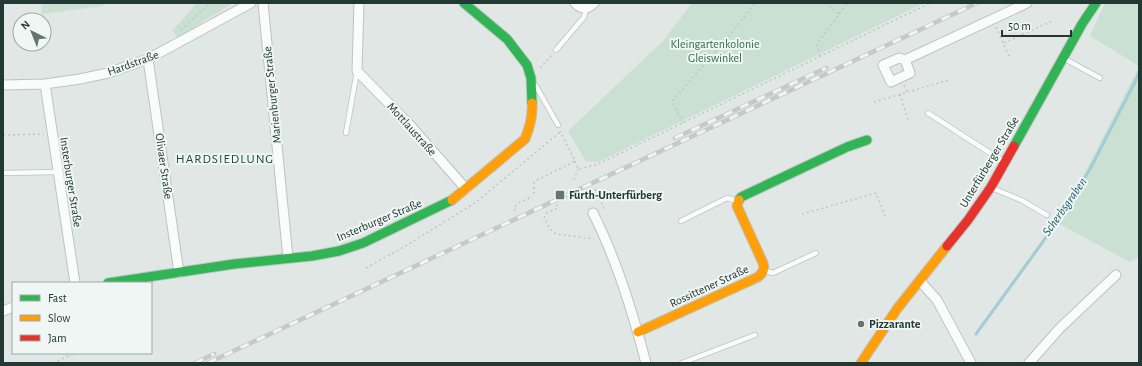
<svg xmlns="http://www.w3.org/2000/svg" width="1142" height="366" font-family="'Alegreya Sans',sans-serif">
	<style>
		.green { fill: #cae0d2 }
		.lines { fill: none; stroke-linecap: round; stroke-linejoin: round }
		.stream { stroke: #a3ccd4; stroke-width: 3 }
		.lane-casing { stroke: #bec3c1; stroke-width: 6 }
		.street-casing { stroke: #bec3c1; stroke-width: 11 }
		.fast-casing { stroke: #bdc5c2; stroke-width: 11 }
		.slow-casing { stroke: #bdc5c2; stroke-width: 11 }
		.jam-casing { stroke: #bdc5c2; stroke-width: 11 }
		.path { stroke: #bfc7c5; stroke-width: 1.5; stroke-dasharray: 2 3; stroke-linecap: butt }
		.lane { stroke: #fafbfb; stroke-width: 4.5 }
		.street { stroke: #fafbfb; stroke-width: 9 }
		.fast { stroke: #30b455; stroke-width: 9 }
		.slow { stroke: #ff9f0a; stroke-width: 9 }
		.jam { stroke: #e5322d; stroke-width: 9 }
		.rail-casing { stroke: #c5c9c8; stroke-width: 4.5 }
		.rail { stroke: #eff6f3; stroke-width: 3; stroke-dasharray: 9; stroke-linecap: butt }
		.poi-dot { fill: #647571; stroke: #eff6f3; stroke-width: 1.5 }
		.labels { text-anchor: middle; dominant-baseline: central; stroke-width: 4; stroke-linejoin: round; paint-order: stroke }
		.park-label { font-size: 12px; fill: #2d6d48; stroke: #eff6f3 }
		.street-label { font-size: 12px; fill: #213833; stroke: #eff6f3 }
		.poi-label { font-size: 12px; font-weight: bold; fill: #213833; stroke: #eff6f3; text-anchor: start }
		.neighbourhood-label { font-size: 13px; letter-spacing: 1px; fill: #1e4941; stroke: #eff6f3 }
		.water-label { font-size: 13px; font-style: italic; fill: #1e6071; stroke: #eff6f3 }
	</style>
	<rect width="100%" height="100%" fill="#e1e7e4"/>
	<path class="green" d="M41,3h62v3l-61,8z
		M197,3h36l-55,34 -6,-6z
		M692,3h232l-326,159 -12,-1 -18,-30 95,-90z
		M1105,3h34v63l-49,-30z
		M1139,67v190l-9,5 -78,-42 27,-36z"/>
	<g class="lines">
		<path class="stream" d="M976,334l66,-91 47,-72 48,-93 2,-6"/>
		<defs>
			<path id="lane" d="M556,50l28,-33 2,-8
				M1065,59l35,19
				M536,86l22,39
				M928,113l76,49
				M346,133l11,-62
				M3,173l55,-1
				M992,188l29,12 26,15
				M681,221l46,-23 10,3
				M765,271l8,2 43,-20
				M682,363l73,-28"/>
			<path id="street" d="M263,3l25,255
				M359,3l-2,68 52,53 57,65
				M575,3c7,7 12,7 19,0
				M148,59l31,214
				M905,60l5,13 -19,9 -8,-17 16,-7 6,2 122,-57
				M45,84l30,199
				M3,85l42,-1 35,-5 28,-6 40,-14 103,-56
				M593,213c24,47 40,100 53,150
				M920,281l17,19 34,63
				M3,311l10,-4
				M1029,363l31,-35 56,-53"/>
			<path id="fast" d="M464,3l43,36 20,26 4,13 1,25
				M1014,146l68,-122 14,-21
				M739,200l2,-3 106,-50 20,-7
				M108,283l126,-19 78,-8 27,-5 24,-8 89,-43"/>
			<path id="slow" d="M452,200l73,-61c5,-12 8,-23 7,-36
				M638,332l120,-55c5,-4 7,-8 5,-14l-26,-57 2,-6
				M861,363l36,-54 50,-63"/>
			<path id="jam" d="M947,246l21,-26 23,-33 23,-41"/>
		</defs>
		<use href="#lane" class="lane-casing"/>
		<use href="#street" class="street-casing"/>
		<use href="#fast" class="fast-casing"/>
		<use href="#slow" class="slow-casing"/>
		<use href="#jam" class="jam-casing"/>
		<path class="path" d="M825,3l14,11
			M996,27l14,31
			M181,30l29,-27
			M1004,43l50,-23
			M820,56l-3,-12 30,-41
			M540,68l12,-13
			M904,85l3,7
			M900,94l8,26
			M874,102l75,-22
			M683,123l-11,-22 54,-61 29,-37
			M3,135l41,-1
			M575,161l3,8 18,-4 334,-162
			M574,180l4,-11
			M595,189l9,19 -3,1
			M534,194v-11l3,-3 38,-19 -15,-30
			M515,211l-1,-3 6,-6 12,-5
			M546,213l12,-5 -2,-5
			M802,214l74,-21 9,23
			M544,216l5,12 7,6 38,5
			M366,268l38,-21 71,-44 85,-71
			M53,363l22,-10"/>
		<use href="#lane" class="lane"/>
		<use href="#street" class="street"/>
		<use href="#fast" class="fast"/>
		<use href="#slow" class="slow"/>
		<use href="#jam" class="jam"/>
		<defs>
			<path id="rail" d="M675,138l151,-70
				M195,363l19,-9
				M208,363l769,-360"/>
		</defs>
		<use href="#rail" class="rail-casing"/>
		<use href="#rail" class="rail"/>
	</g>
	<g class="poi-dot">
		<rect x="555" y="190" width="10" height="10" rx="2"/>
		<circle cx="861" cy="324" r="4"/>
	</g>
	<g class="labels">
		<g class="park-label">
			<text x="715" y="44">Kleingartenkolonie<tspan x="715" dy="14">Gleiswinkel</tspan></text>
		</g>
		<g class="street-label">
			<text transform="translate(133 63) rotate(-20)">Hardstraße</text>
			<text transform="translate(272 95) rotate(-96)">Marienburger Straße</text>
			<text transform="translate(412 129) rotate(48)">Mottlaustraße</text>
			<text transform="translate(989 162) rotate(-59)">Unterfürberger Straße</text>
			<text transform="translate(164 166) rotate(82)">Olivaer Straße</text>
			<text transform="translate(71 182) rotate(81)">Insterburger Straße</text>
			<text transform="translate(379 220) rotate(-23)">Insterburger Straße</text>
			<text transform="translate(709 286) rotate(-25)">Rossittener Straße</text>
		</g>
		<g class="poi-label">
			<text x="569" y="195">Fürth-Unterfürberg</text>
			<text x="869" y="324">Pizzarante</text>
		</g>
		<g class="neighbourhood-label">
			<text x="225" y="159">HARDSIEDLUNG</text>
		</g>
		<g class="water-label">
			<text transform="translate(1065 207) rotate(-55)">Scherbsgraben</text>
		</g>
	</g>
	<rect width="1142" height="366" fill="none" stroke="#213833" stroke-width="8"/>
	<rect x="12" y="282" width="140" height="72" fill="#eff6f3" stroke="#9daaa6"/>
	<rect x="20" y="295" width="20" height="6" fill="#30b455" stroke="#9daaa6"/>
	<text x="48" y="302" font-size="12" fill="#213833">Fast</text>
	<rect x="20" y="315" width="20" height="6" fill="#ff9f0a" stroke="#9daaa6"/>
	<text x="48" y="322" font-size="12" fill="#213833">Slow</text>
	<rect x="20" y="335" width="20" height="6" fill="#e5322d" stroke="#9daaa6"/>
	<text x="48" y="342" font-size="12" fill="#213833">Jam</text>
	<g transform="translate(32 32) rotate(317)"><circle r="19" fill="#eff6f3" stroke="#9daaa6"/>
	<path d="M0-3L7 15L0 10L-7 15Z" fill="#647571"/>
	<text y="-6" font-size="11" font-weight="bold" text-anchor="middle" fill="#213833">N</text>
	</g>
	<path d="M1002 30v6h69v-6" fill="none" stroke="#213833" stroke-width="2"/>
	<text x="1008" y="30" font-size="12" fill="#213833" stroke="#eff6f3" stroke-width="3" paint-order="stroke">50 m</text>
</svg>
